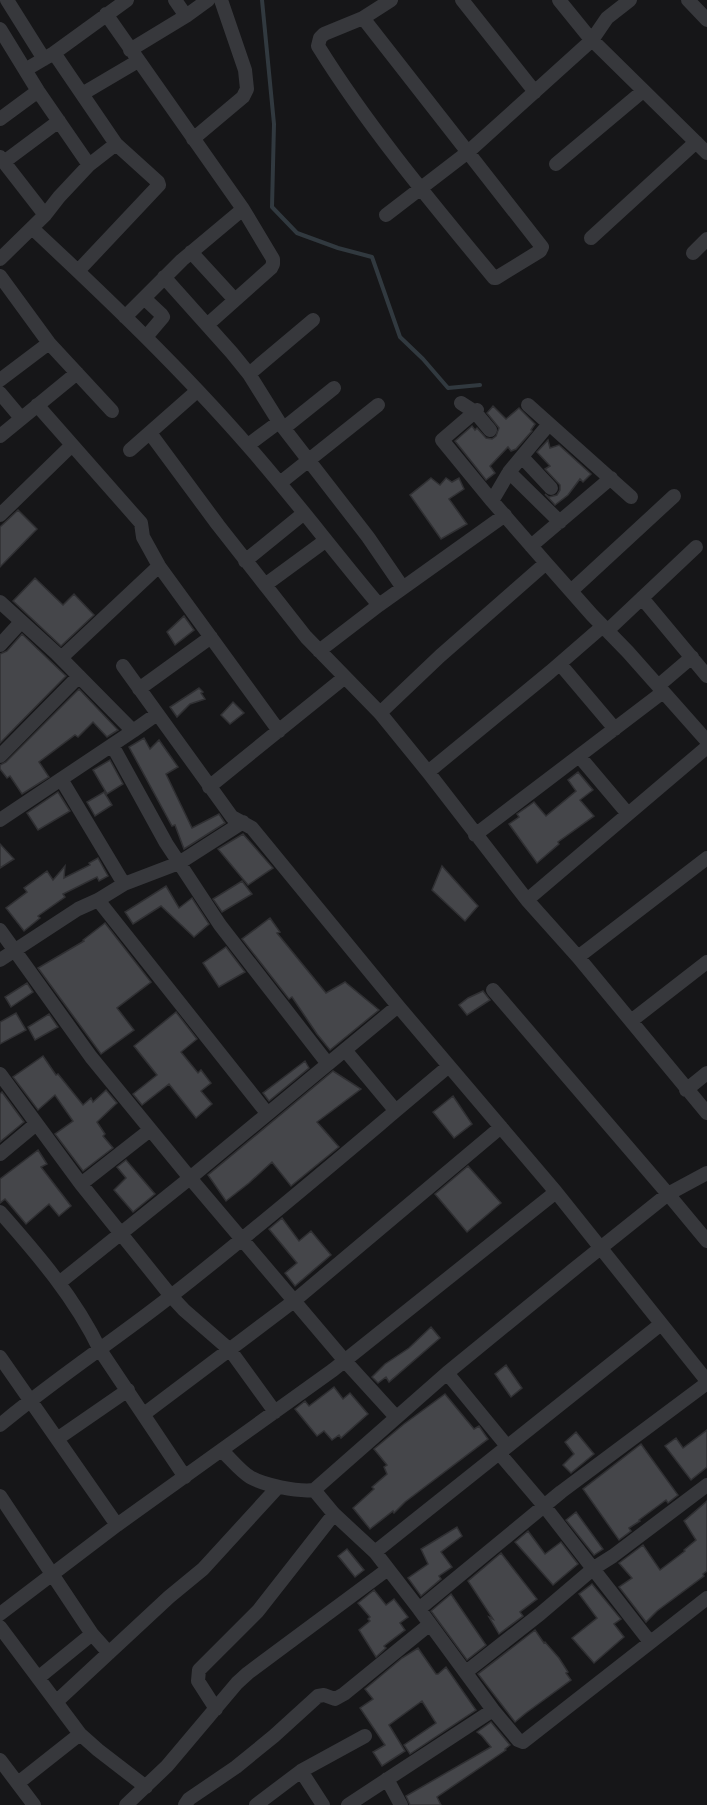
<svg xmlns="http://www.w3.org/2000/svg" width="707" height="1805" font-family="Arial,sans-serif">
	<style>
		.lines { fill: none; stroke-linecap: round; stroke-linejoin: round }
		.stream { stroke: #31393f; stroke-width: 4 }
		.building { fill: #45464a; stroke: #303033; stroke-width: 1.5 }
		.minor { stroke: #37383c; stroke-width: 14 }
	</style>
	<rect width="100%" height="100%" fill="#161618"/>
	<g class="lines">
		<path class="stream" d="M262,0l12,124 -2,83 25,26 41,15 34,9 28,80 23,22 25,29 32,-3"/>
	</g>
	<path class="building" d="M493,406l13,13 13,-11 16,16 -4,6 1,1 -16,18 -5,2 -3,-4 -18,19 5,7 -9,7 -31,-39 17,-15 3,4 2,-2 9,10 6,1 4,-3 3,-8 -12,-15z
		M548,440l2,8 9,-3 32,29 -8,8 -3,-3 -12,16 -13,10 -10,-11 4,3 8,-2 3,-5v-5l-15,-16 5,-3 -13,-14z
		M431,478l9,7 6,-7 6,4 7,-4 5,11 -15,10 18,25 -26,15 -31,-44z
		M18,510l19,19 -37,38v-40z
		M35,578l28,27 11,-11 20,21 -33,31 -48,-45z
		M184,616l10,14 -19,15 -8,-13z
		M22,634l44,42 -66,67v-89l7,-3z
		M199,688l4,4 -2,1 4,6 -15,5 -13,13 -7,-10z
		M79,689l39,41 -11,7 -14,-15 -15,15 -3,-2 -36,27 10,15 -27,17 -12,-18 -3,2 -7,-9v-4l6,-3z
		M233,702l11,11 -14,11 -9,-9z
		M144,738l6,11 9,-9 19,27 -12,7 26,54 27,-14 6,9 -41,26 -9,-24 -3,1 -43,-79z
		M110,760l13,24 -16,10 -14,-24z
		M578,772l15,18 -13,10 14,16 -36,26 1,2 -22,19 -28,-39 10,-7 -2,-3 17,-12 12,14 30,-25 -8,-11z
		M58,792l12,19 -32,19 -11,-17z
		M104,792l8,13 -17,11 -8,-14z
		M243,834l30,34 -25,17 -30,-36z
		M0,844l14,15 -14,9z
		M98,858l10,18 -9,5 -2,-4 -34,17 2,3 -27,19 2,2 -16,13 -18,-23 21,-16 -3,-4 23,-17 6,9 12,-14 -1,12 26,-13 -1,-2z
		M442,866l36,40 -13,15 -33,-31z
		M242,881l10,13 -30,18 -9,-13z
		M166,886l13,22 13,-10 17,26 -15,13 -33,-31 -28,18 -8,-12z
		M270,918l10,14 -3,1 49,60 19,-11 34,28 -49,40 -13,-16 -25,-37 -3,2 -47,-60z
		M105,923l46,59 -34,26 17,22 -33,24 -63,-86 46,-27 -1,-1z
		M226,947l19,25 -26,15 -16,-24z
		M27,983l6,9 -22,15 -6,-10z
		M483,991l7,9 -23,15 -8,-10 9,-7z
		M176,1012l21,27 -16,13 17,21 3,-3 10,13 -10,8 11,13 -16,14 -27,-34 -27,21 -9,-11 24,-19 -23,-29z
		M16,1013l10,17 -26,14v-22z
		M49,1014l9,13 -23,13 -7,-13z
		M43,1056l13,19 2,-1 25,31 8,-7 2,4 13,-12 11,13 -20,19 8,12 -2,2 10,12 -30,23 -28,-37 18,-13 -18,-26 -17,15 -25,-33z
		M305,1061l4,7 -40,33 -6,-8z
		M333,1071l28,18 -44,33 22,25 -48,39 -19,-24 -23,21 -23,18 -18,-26z
		M2,1092l22,30 -24,20v-48z
		M453,1096l19,28 -18,14 -21,-26z
		M38,1150l9,14 -6,3 30,39 -12,10 -10,-12 -23,20 -21,-25 -5,4v-24z
		M126,1160l29,34 -22,18 -19,-22 12,-12 -9,-11z
		M468,1166l33,37 -34,29 -32,-38z
		M282,1218l17,23 12,-10 20,24 -36,31 -10,-13 12,-10 -28,-34z
		M431,1327l9,11 -51,44 -3,-5 -8,6 -6,-6 13,-13 24,-16z
		M506,1365l16,23 -11,9 -16,-23z
		M334,1387l9,12 7,-6 18,21 -27,24 -2,-3 -7,5 -8,-9 -7,5 -22,-27 10,-8 4,5z
		M445,1394l29,35 5,-3 9,13 -83,63 -11,11 -1,-2 -23,18 -17,-21 21,-19 -2,-2 15,-13 -3,-7 3,-2 -13,-16 30,-25z
		M707,1430v37l-16,13 -26,-34 11,-8 7,10z
		M576,1432l18,22 -23,19 -8,-8 11,-11 -9,-12z
		M641,1444l37,51 -10,8 -2,-3 -27,20 1,1 -11,7 2,3 -12,9 -36,-51z
		M707,1501v70l-4,3 1,2 -47,35 -11,11 -27,-35 13,-9 -13,-15 24,-18 17,25 25,-19 -1,-1 12,-10 -12,-19z
		M576,1512l27,37 -9,6 -28,-35z
		M457,1527l5,9 -21,16 11,15 -13,9 2,3 -20,17 -13,-18 20,-14 -7,-15z
		M528,1531l17,23 16,-12 17,22 -25,21 -38,-43z
		M347,1549l17,21 -9,7 -17,-21z
		M501,1553l36,46 -17,13 3,4 -24,18 -10,-17 4,2 -25,-38z
		M592,1584l29,35 -7,5 10,13 -30,26 -22,-25 25,-20 -18,-24z
		M374,1590l12,15 8,-6 14,18 -8,6 5,7 -21,16 2,2 -10,9 -17,-27 11,-9 -2,-2 2,-2 -12,-14z
		M451,1594l35,51 -19,15 -36,-49z
		M535,1630l9,13 1,-1 14,16 9,14 -2,1 5,7 -45,33 -11,9 -37,-48z
		M418,1648l18,26h2l8,-7 30,43 -66,44 -6,-9 32,-22 -14,-22 -33,24 16,26 -23,15 -9,-14 12,-7 -25,-37 13,-9 -8,-10 37,-31z
		M491,1722l19,23 -5,4 1,1 -69,47 4,8h-31l-4,-9 85,-49 -9,-11 -5,-4z"/>
	<g class="lines">
		<path class="minor" d="M7,0l37,59
			M175,0l11,16
			M462,0l73,92
			M559,0l30,37 118,116
			M688,0l19,20
			M106,14l137,195 30,50v5l-2,4 -64,57
			M363,18l179,229 -2,4 -44,27h-2c-62,-75 -125,-150 -176,-232l2,-8 4,-4 39,-16 28,-18
			M0,29l38,62 51,74
			M130,50l56,-34 22,-16
			M54,53l62,91 42,38 1,3 -81,86
			M25,70l29,-17 73,-53
			M82,94l56,-33
			M0,119l38,-28
			M193,139l50,-42 4,-8 -2,-19 -24,-70
			M0,157l45,58
			M4,162l55,-41
			M556,164l87,-73
			M386,215l82,-63 124,-112 15,-22 23,-18
			M32,228c75,70 150,142 217,219 45,51 86,106 130,158
			M591,238l105,-96
			M191,252l44,48
			M693,253l14,-14
			M0,259l45,-44 14,-18 30,-32 27,-21
			M0,276l49,67 63,68
			M164,277l68,76 17,21 30,48 89,115 35,51
			M144,298l17,16 2,3 -17,20
			M125,317l57,-57 61,-51
			M249,374l64,-54
			M0,380l49,-37
			M0,393l21,25
			M461,403l14,9 15,18
			M37,405l104,118 2,14 16,29 120,165
			M528,405l103,92
			M477,410l-35,30 50,61 54,62 46,52 36,37 79,89
			M284,428l50,-40
			M150,433l68,92 88,112 74,76 48,59 99,128
			M0,436l77,-63
			M248,445l31,-23
			M130,450l67,-59
			M522,457l29,31
			M509,472l51,50
			M280,483l98,-78
			M492,501l17,-29 40,-48
			M0,515l72,-70
			M531,546l80,-68
			M245,561l59,-48
			M265,585l60,-44
			M571,591l103,-95
			M642,598l65,78
			M0,602l56,51 77,78
			M607,631l89,-84
			M0,645l21,-23
			M319,651l60,-46 126,-90
			M61,658l98,-92
			M560,664l55,65
			M123,666l109,151 20,11 146,178 158,186
			M658,686l34,-29
			M139,689l72,-52
			M380,713l60,-57 106,-93
			M112,745l54,98 54,82 108,139
			M707,747l-180,153 51,57 129,156
			M0,756l79,-80
			M579,756l49,58
			M428,772l122,-100 53,-46
			M61,779l63,105
			M209,787l136,-110
			M0,820l133,-89 24,-17
			M475,835l188,-143
			M98,900l169,213
			M0,930l91,127 99,121 155,183 51,56
			M578,957l129,-99
			M0,960l78,-51 20,-9 26,-16 55,-21 64,-41
			M493,990l175,204 39,47
			M631,1021l76,-59
			M345,1050l50,60
			M0,1074l81,110 90,112 13,14 46,40 45,62
			M686,1090l21,-17
			M0,1154l36,-30
			M81,1184l69,-54
			M0,1212c38,43 75,86 100,138l85,127
			M59,1283l131,-105 208,-172
			M0,1357l117,168
			M447,1373l60,73
			M144,1414l150,-113 207,-174
			M0,1425c55,-46 115,-85 171,-129 95,-74 186,-153 278,-230
			M57,1439l71,-49
			M222,1451c9,8 18,20 28,26 14,8 47,15 64,13l133,-117 126,-103 95,-76 39,-21
			M499,1453l46,54 105,135
			M314,1490l20,24 41,38 44,57 74,101 25,30 5,2 184,-144
			M0,1496l92,138 17,19
			M375,1552l286,-228
			M419,1609l142,-117 146,-109
			M0,1614l117,-89 216,-155 223,-178 151,189
			M0,1627l80,107 18,16 48,37
			M466,1672l74,-58 54,-46 19,-12 94,-71
			M38,1678l54,-44
			M56,1702l113,-105 34,-28 75,-82
			M216,1709l-18,-28 1,-11 59,-59 76,-97
			M0,1760l34,45
			M301,1771l22,34
			M387,1779l14,26
			M18,1783l62,-49
			M126,1805l41,-39 70,-83 11,-10 140,-104
			M185,1805l4,-6 47,-32 38,-31 44,-40 6,-1 11,4 9,-5 86,-70
			M256,1805l45,-34 64,-35
			M348,1805l145,-95"/>
	</g>
</svg>
